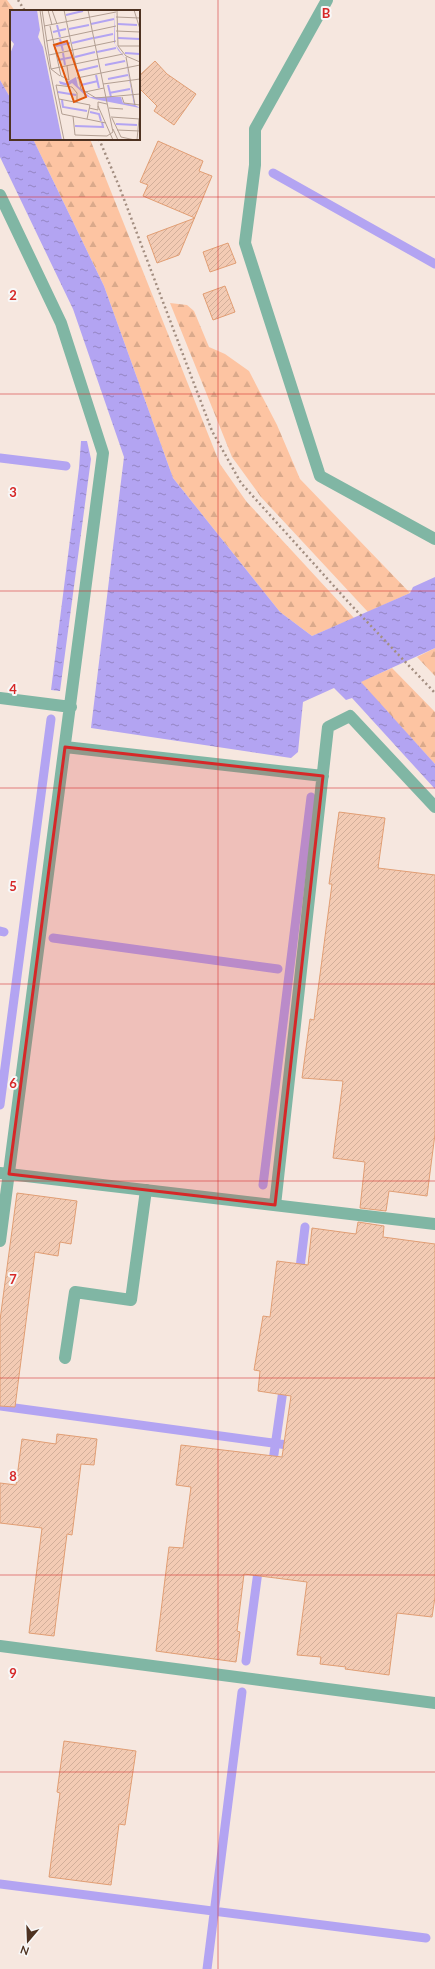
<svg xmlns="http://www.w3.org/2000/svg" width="435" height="1969" font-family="Lato,sans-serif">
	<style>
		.forest { fill: url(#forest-firs) }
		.water { fill: url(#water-ripples) }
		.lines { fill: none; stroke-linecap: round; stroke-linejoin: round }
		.stream { stroke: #b3a4f2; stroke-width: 9 }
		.building { fill: url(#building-hatch); stroke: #e19e74 }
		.path { stroke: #a38e81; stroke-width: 2.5; stroke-dasharray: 2 3; stroke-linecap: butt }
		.lane { stroke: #80b6a4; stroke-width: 12 }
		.street { stroke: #80b6a4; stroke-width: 12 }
		.marked { fill: #d62828; fill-opacity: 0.2; stroke: #d62828; stroke-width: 3; stroke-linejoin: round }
		.grid { fill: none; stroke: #d62828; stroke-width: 1; stroke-opacity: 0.55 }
		.inset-river { fill: none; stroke: #b3a4f2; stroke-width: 2 }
		.inset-road { fill: none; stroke: #b39f93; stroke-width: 1 }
		.view { fill: #e0570d; fill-opacity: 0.15; stroke: #e0570d; stroke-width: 2 }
		.inset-edge { fill: none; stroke: #4e3221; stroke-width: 2 }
		.grid-label { font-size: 13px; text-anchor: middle; font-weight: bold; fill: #d62828; stroke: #f8f8f8; stroke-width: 4; stroke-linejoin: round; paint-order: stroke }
	</style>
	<defs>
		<pattern id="forest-firs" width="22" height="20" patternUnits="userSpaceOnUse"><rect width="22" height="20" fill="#fdc4a2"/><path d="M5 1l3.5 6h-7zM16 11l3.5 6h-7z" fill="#daa98b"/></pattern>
		<pattern id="water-ripples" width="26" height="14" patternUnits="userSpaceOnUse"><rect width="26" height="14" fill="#b3a4f2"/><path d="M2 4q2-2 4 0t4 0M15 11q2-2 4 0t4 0" fill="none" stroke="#9486c4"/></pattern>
		<pattern id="building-hatch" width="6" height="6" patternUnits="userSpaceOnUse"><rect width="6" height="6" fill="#f3cbb4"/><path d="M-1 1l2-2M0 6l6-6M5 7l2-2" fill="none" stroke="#d2af9a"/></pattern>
	</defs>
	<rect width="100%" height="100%" fill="#f6e7df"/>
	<path class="forest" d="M0,0h7l8,11h-4v88l-11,-19z
		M33,139h57l130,325 26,37 108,117 -42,18 -32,-24 -107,-134 -69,-192z
		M170,303l17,2 7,6 15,36 16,7 24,17 28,54 23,54 110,114 -42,19 -107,-115 -29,-40z
		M435,648v28l-18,-19z
		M392,668l43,44v52l-75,-82z"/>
	<path class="water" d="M0,80l11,19v40h22l71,147 69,192 107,134 32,24 98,-43 3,-6 22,-10v71l-74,34 74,82v25l-83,-91 -6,2 -12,-12 -31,14 -5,50 -7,6 -200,-30 33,-271 -51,-148 -73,-152z
		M81,441h6l4,18 -31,232 -9,-1 28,-222z"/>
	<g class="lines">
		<path class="stream" d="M273,173l162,91
			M0,458l66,8
			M0,931l4,1
			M53,938l225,31
			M0,1105l51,-386
			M263,1185l48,-388
			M299,1276l6,-49
			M0,1406l295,40
			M272,1468l12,-85
			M246,1661l13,-97
			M0,1884l426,54
			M207,1969l35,-277"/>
	</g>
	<path class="building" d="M155,61l12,13 29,20 -22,31 -20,-14 3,-5 -18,-18v-12z
		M158,141l45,20 -4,10 13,5 -33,79 -22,8 -10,-27 48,-18 -52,-22 5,-11 -8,-3z
		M228,243l8,20 -26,9 -7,-20z
		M225,286l10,26 -22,8 -10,-26z
		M339,812l46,6 -7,50 57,7v259l-8,62 -38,-5 -3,20 -26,-3 5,-46 -32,-4 10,-77 -41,-3 8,-59 4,1 18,-136h-3z
		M17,1193l60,8 -6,43 -11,-2 -2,14 -23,-4 -20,155 -15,-1v-86z
		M358,1222l26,4 -1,11 52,7v353l-3,20 -35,-4 -8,62 -44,-6 1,-2 -26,-3 1,-7 -24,-2 10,-73 -63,-8 -7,57 3,1 -4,30 -80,-11 13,-104 14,1 8,-61 -15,-2 5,-40 101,12 9,-61 -33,-5 2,-20 -6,-1 9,-54 7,1 7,-56 31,4 4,-37 44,6z
		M57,1434l40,5 -3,26 -13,-1 -9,71 -5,-1 -13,102 -25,-3 13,-105 -42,-5v-40l16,2 6,-46 34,5z
		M64,1741l72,10 -11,74 -6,-1 -8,61 -62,-8 11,-84 -3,-1z"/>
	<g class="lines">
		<path class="path" d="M18,0l7,11
			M99,139l20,47 93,245 29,52 110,122 84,88"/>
		<path class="lane" d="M65,1358l10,-66 56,8 15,-110"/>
		<path class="street" d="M327,0l-72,129v36l-10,78 75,233 115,63
			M0,195l61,128 42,130 -103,788
			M0,698l71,9
			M65,747l258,29
			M0,1173l435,51
			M275,1205l53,-478 22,-11 85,91
			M0,1646l435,57"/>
	</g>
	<path class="marked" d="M65,747l258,29 -48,429 -266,-31z"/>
	<path class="grid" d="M218,0v1969M0,197h435M0,394h435M0,591h435M0,788h435M0,984h435M0,1181h435M0,1378h435M0,1575h435M0,1772h435"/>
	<g transform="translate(10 10)">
		<rect width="130" height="130" fill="#f6e7df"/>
		<path d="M0,0h27l3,20 -2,7 5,10 19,93h-52v-86l4,-10 -4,-5zM105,0v34l10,14 10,47 5,3 -46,-9 -8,-3 -14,-13 -4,3 -8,-2 -1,-3 7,2 3,-2 -17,-9 17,9 7,-4 2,9 12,11h31l2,6 11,2 -9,-47 -7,-8 -4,-8z" fill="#b3a4f2"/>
		<path class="inset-river" d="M56,5l17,-4M81,14l23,-5M108,14l19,1M47,15l3,12M59,19l20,-4M43,22l13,-3M84,28l19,-4M108,28l22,1M50,29l3,12M62,33l21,-5M46,36l14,-3M87,42l19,-4M53,43l2,12M115,43l15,1M65,47l20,-5M48,50l15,-3M95,55l20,-4M67,61l21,-5M86,65l3,13M98,69l20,-4M71,75l17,-4M98,75l3,12M48,82l18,3M99,83l21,-4M52,90l1,7 24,4M80,102l9,2 2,7M106,114l21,1M65,116l28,1 -1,-5"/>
		<path class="inset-road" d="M30,0l5,36 19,94M32,0l9,59 9,7M38,0l4,15M42,0l5,14M54,0l17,79 15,9 44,-4M124,0l6,19M107,1l1,35 8,10 14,6M106,7l24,1M34,16l72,-14M40,16l11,50 8,4 -2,-14M106,21l24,1M36,31l70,-15M108,36h22M39,45l67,-14M116,47l9,48M41,59l72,-15M67,68l63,-13M93,74l37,-5M75,82l19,-4M112,87l2,6 16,2M49,89l31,6 -3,14M67,92v-9l-5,-6 -16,-2 6,29 44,9M88,96l15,34M79,98l9,2v-8l9,2M99,98l14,1M63,106l2,19 32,1 6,-4 -25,-122M101,107l29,2M102,108l9,19 14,3M103,119l5,11M107,120l23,1M127,130l2,-21"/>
		<path class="view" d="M57,31l19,56 -12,5 -20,-57z"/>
		<rect width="130" height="130" class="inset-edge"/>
	</g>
	<g class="grid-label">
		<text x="326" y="18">B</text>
		<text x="13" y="300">2</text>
		<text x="13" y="497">3</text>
		<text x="13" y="694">4</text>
		<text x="13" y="891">5</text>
		<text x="13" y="1088">6</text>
		<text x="13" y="1284">7</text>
		<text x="13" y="1481">8</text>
		<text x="13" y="1678">9</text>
	</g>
	<g transform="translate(28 1941) rotate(199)" stroke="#f8f8f8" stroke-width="3" paint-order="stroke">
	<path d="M0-3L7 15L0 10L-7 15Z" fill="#4e3221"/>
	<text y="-6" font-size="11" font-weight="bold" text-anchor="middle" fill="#4e3221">N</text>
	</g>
</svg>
